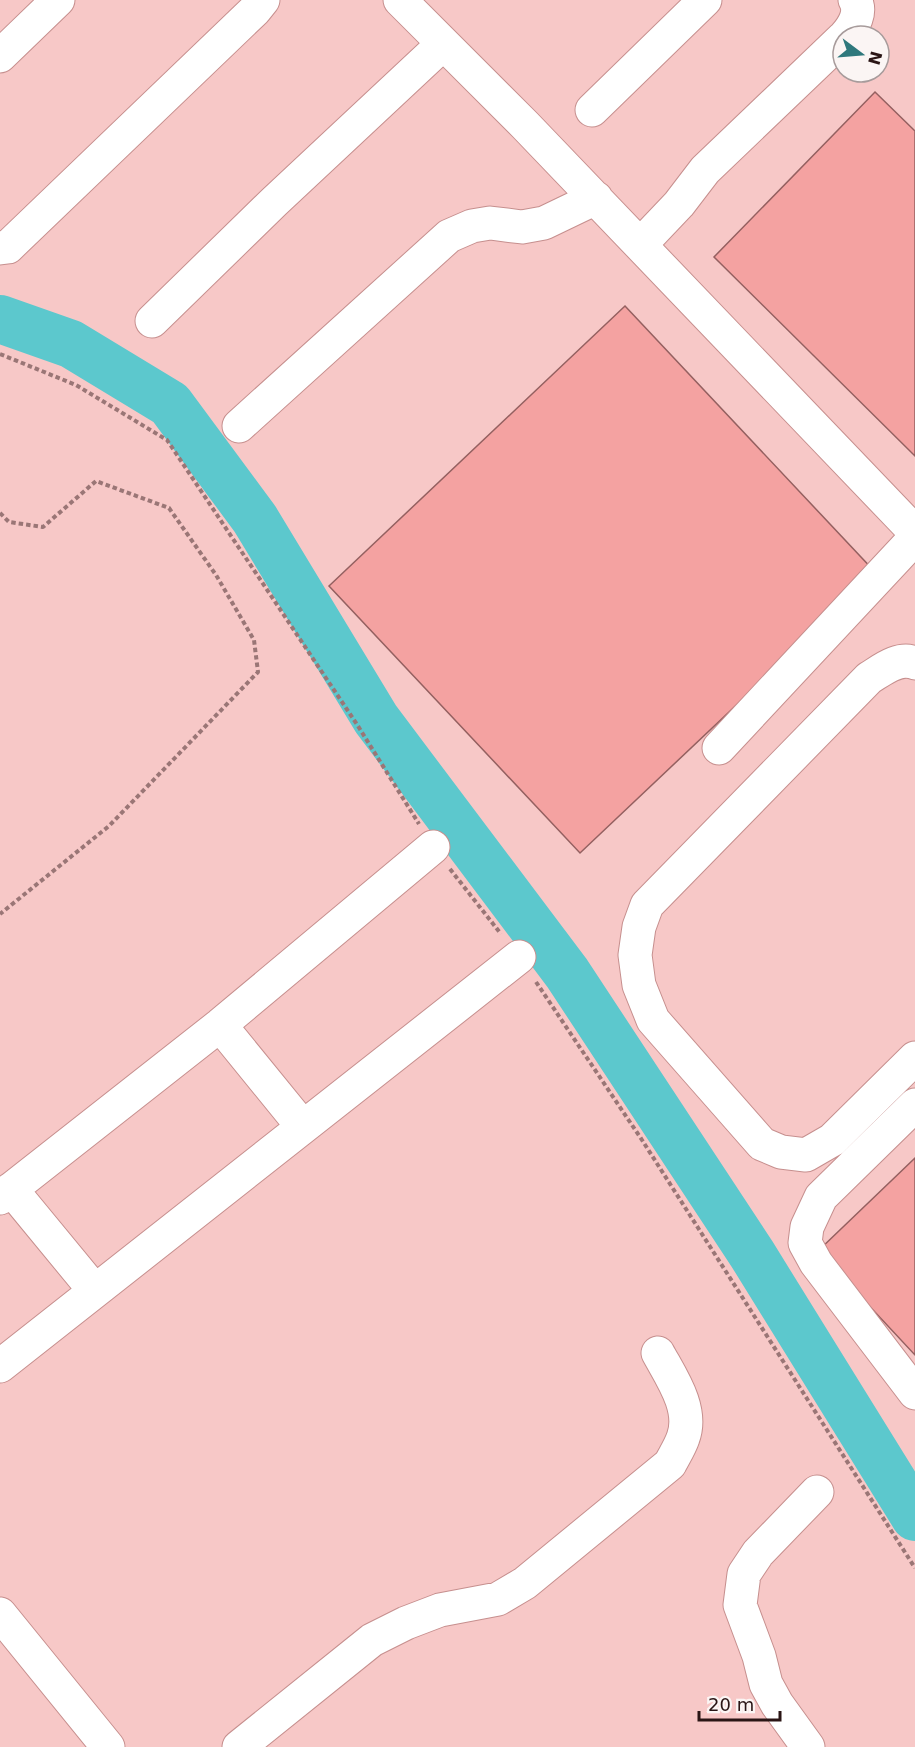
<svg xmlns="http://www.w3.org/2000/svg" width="915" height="1747" font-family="'DejaVu Sans',sans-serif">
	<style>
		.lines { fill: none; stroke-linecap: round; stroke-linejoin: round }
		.river { stroke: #5cc8cd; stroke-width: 48 }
		.building { fill: #f4a2a1; stroke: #946060; stroke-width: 1.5 }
		.minor-casing { stroke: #c68f8e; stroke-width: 35 }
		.path { stroke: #9a7676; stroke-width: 4; stroke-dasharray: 4.5 3; stroke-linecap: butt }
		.minor { stroke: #fff; stroke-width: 33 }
	</style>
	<rect width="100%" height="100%" fill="#f7c8c7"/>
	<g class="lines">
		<path class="river" d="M0,319l71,25 99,60 85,115 121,200 191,254 185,281 163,263"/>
	</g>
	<path class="building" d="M875,92l40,39v325l-201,-199z
		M625,306l251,267 -296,280 -251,-267z
		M915,1158v197l-97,-104z"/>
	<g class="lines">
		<defs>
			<path id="minor" d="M400,0l125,125 390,407
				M845,36c9,-10 17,-24 10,-36
				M0,56l58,-56
				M592,110l113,-110
				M640,245l39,-41 26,-34 138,-132
				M0,248l8,-1 247,-237 8,-10
				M152,321l122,-119 169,-158
				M239,426l210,-190 23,-10 18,-3 32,4 22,-4 52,-25
				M915,663c-16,-7 -33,7 -46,15l-222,227 -8,22 -4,28 4,30 14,35 109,124 19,8 25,3 26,-15 83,-82
				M719,748l196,-210
				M220,1025l83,102
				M915,1105l-94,92 -14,30 -2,16 11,20 99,130
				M11,1189l84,102
				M0,1198l220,-173 213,-178
				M0,1366l519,-409
				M0,1614l108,133
				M239,1747l133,-107 34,-17 34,-13 58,-11 27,-16 145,-119c4,-8 10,-17 13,-26 11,-29 -12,-61 -25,-85
				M808,1747l-31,-43 -11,-20 -7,-28 -19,-51 4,-31 14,-21 59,-61"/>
		</defs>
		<use href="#minor" class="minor-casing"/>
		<path class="path" d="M0,354l76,31 91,55 191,286 61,98
			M0,513l9,9 34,5 53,-46 73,27 47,67 38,65 4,32 -149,154 -109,88
			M450,869l51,65
			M536,982l106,158 273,428"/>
		<use href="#minor" class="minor"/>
	</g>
	<g transform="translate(861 54) rotate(106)"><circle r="28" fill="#fbf5f4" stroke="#a79b9b" stroke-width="1.5"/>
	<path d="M0-4.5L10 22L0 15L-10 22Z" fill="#2f787c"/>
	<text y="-9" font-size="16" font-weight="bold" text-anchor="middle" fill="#2a1515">N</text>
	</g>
	<path d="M699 1711v9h81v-9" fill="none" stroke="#2a1515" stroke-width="3"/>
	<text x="708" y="1711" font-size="18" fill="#2a1515" stroke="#fbf5f4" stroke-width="4.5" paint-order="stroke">20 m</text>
</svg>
